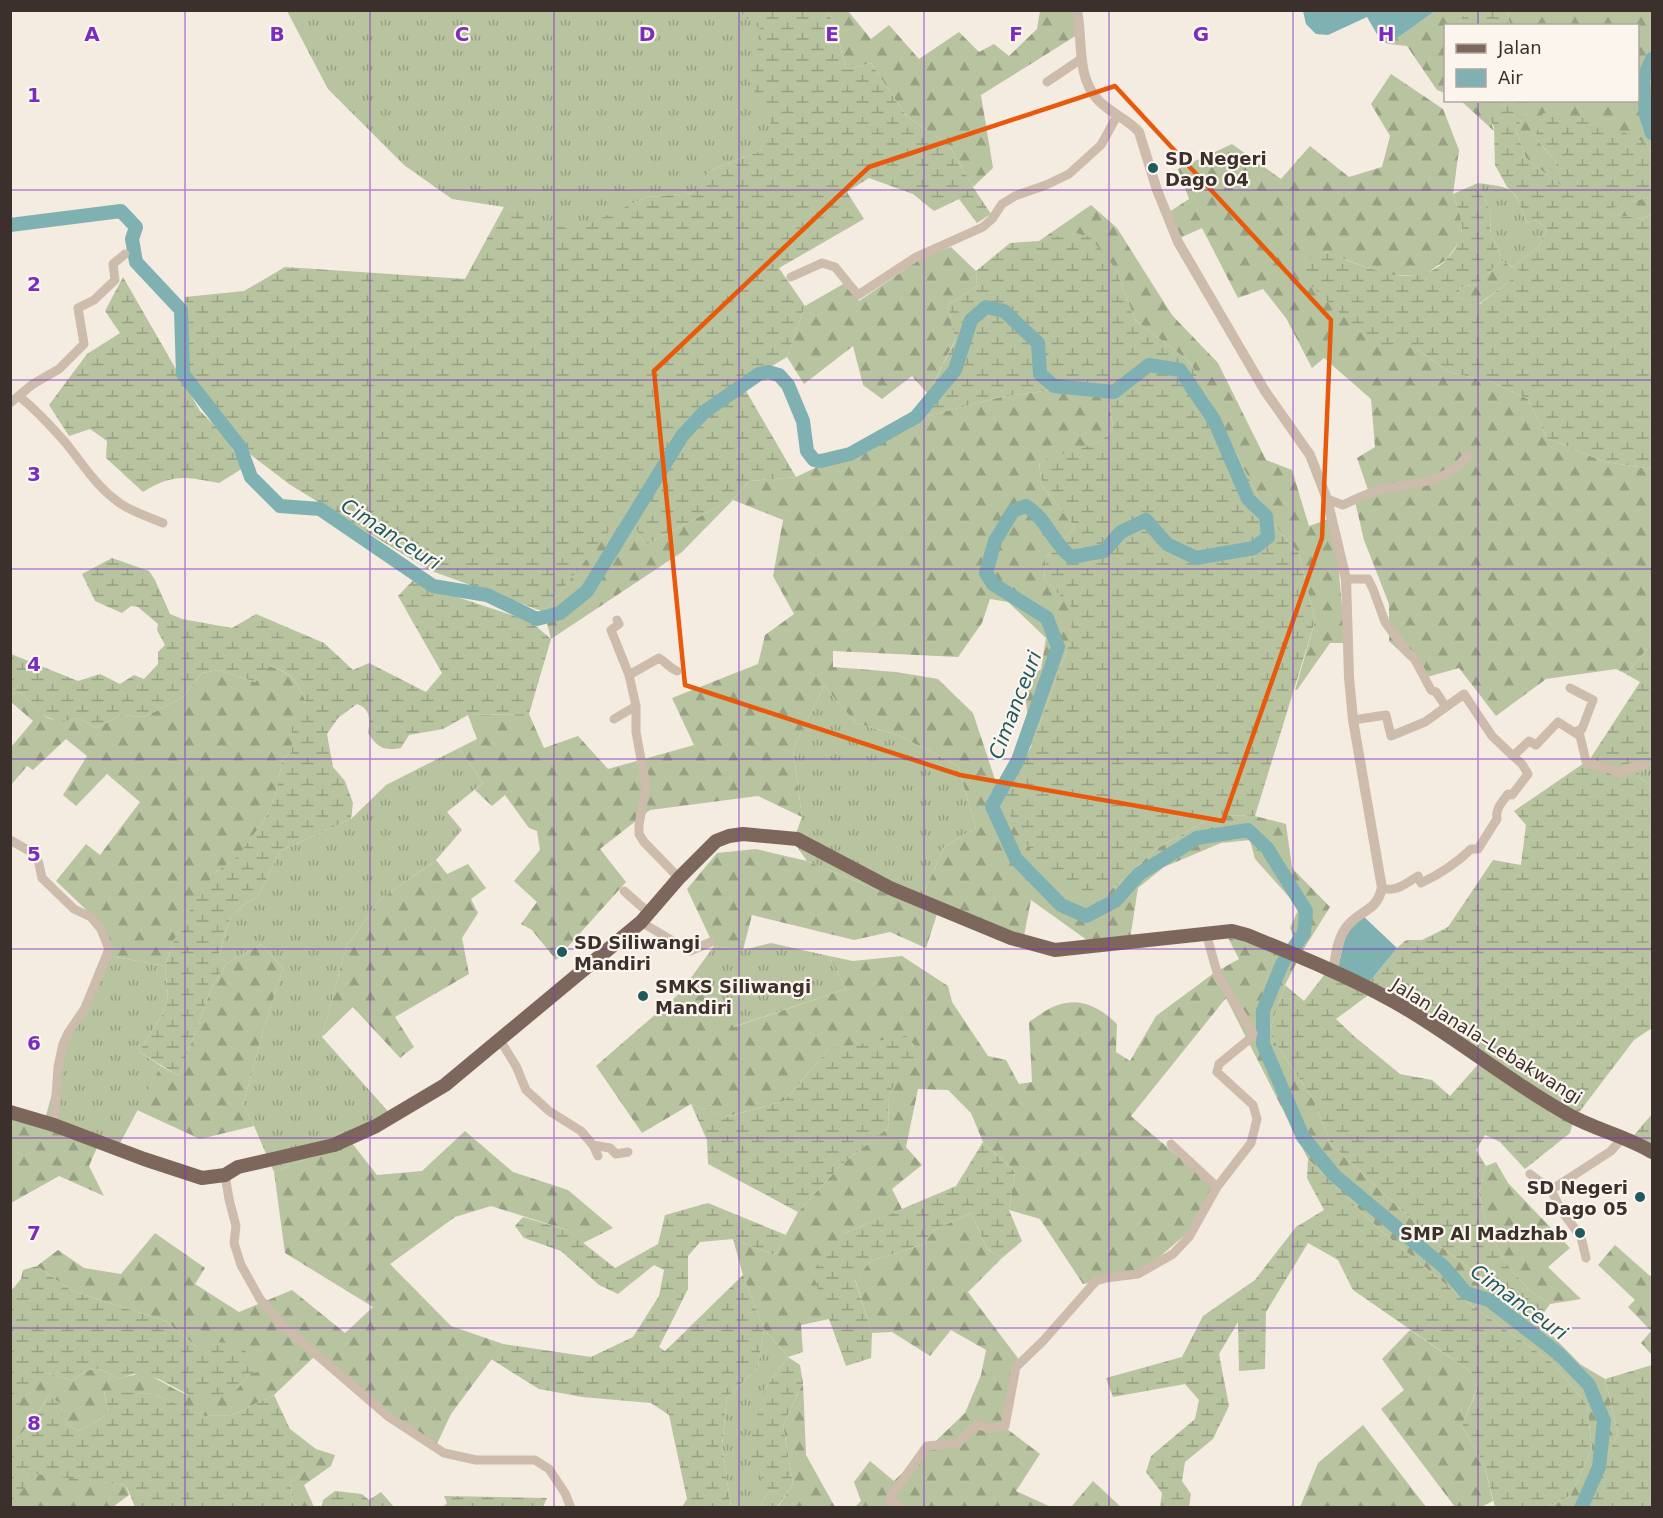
<svg xmlns="http://www.w3.org/2000/svg" width="1663" height="1518" font-family="'DejaVu Sans',sans-serif">
	<style>
		.grass { fill: url(#grass-tufts) }
		.forest { fill: url(#forest-firs) }
		.wetland { fill: url(#wetland-marsh); fill-rule: evenodd }
		.water { fill: #7fb0b2 }
		.lines { fill: none; stroke-linecap: round; stroke-linejoin: round }
		.river { stroke: #7fb0b2; stroke-width: 14 }
		.minor { stroke: #cdbbac; stroke-width: 9 }
		.tertiary { stroke: #cdbbac; stroke-width: 10 }
		.primary { stroke: #7d675c; stroke-width: 14 }
		.marked { fill: none; stroke: #e8590c; stroke-width: 4.5; stroke-linejoin: round }
		.grid { fill: none; stroke: #7b2cbf; stroke-width: 1.5; stroke-opacity: 0.55 }
		.poi-dot { fill: #1f5a5e; stroke: #fbf5ee; stroke-width: 2 }
		.labels { text-anchor: middle; dominant-baseline: central; stroke-width: 4.5; stroke-linejoin: round; paint-order: stroke }
		.poi-label { font-size: 18px; font-weight: bold; fill: #3b302b; stroke: #fbf5ee; text-anchor: start }
		.street-label { font-size: 18px; fill: #3b302b; stroke: #fbf5ee }
		.water-label { font-size: 20px; font-style: italic; fill: #1f5a5e; stroke: #fbf5ee }
		.grid-label { font-size: 20px; text-anchor: middle; font-weight: bold; fill: #7b2cbf; stroke: #fbf5ee; stroke-width: 4.5; stroke-linejoin: round; paint-order: stroke }
	</style>
	<defs>
		<pattern id="grass-tufts" width="24" height="20" patternUnits="userSpaceOnUse" patternTransform="scale(1.5)"><rect width="24" height="20" fill="#b8c4a0"/><path d="M3 7l-1-3M5 7V3M7 7l1-3M15 17l-1-3M17 17v-4M19 17l1-3" fill="none" stroke="#97a083"/></pattern>
		<pattern id="forest-firs" width="22" height="20" patternUnits="userSpaceOnUse" patternTransform="scale(1.5)"><rect width="22" height="20" fill="#b8c4a0"/><path d="M5 1l3.5 6h-7zM16 11l3.5 6h-7z" fill="#97a083"/></pattern>
		<pattern id="wetland-marsh" width="20" height="14" patternUnits="userSpaceOnUse" patternTransform="scale(1.5)"><rect width="20" height="14" fill="#b8c4a0"/><path d="M1 5h8M5 5V1M11 12h8M15 12V8" fill="none" stroke="#97a083"/></pattern>
	</defs>
	<rect width="100%" height="100%" fill="#f4ebe1"/>
	<path class="grass" d="M287,11h451l27,21 -17,45 24,45 -12,29 -51,20 -14,22 -49,4 -72,35 -70,-25 -52,-8 -48,-34 -76,-76z
		M1478,183c38,5 35,4 49,40l8,-3 12,8 -8,18 -26,21 -12,-6 -4,-15 -7,-11 1,-22z
		M824,686l32,37 42,12 60,31 18,62 -32,19 -26,60 -111,-46 -14,-20 9,-24 -9,-68z
		M459,748l24,35 -36,29 15,18 -26,30 -56,40 -34,47 -24,90 71,80 -42,25 -77,30 -20,-46 -11,-21 21,-77 19,-60 -22,-24 -34,19 -8,-8 11,-37 12,-12 16,-10 22,-45 71,-32 35,-34z
		M1652,761v25l-15,-10z
		M771,943l58,13 17,33 -113,38 -40,-52 21,-29 29,4z
		M105,955l60,11 3,32 -6,17 -23,37 22,14 -44,83 -72,-30 22,-79z
		M764,1329l24,28 -24,33 5,101 -10,16h-28l-9,-62 5,-47 31,-31z"/>
	<path class="forest" d="M827,11h21l23,28 18,-14 30,34 40,-27 20,20 15,-8 15,12 28,-27 3,-18h35l2,24 -96,60 12,73 -20,19 -24,-42 -43,-29 -35,-53 -25,7 -11,-45z
		M1435,11h31l-8,14 -12,1 -1,67 -8,-3 -30,-44 -18,-2z
		M1507,11h145v143l-6,-11 -111,-5 19,21 11,30 -39,-31 -10,-28 14,-29 108,-1v-74l-128,-1z
		M1391,74l52,35 16,41 -6,44 8,23v22l-14,20 -24,17 -37,-1 -60,-23 63,96 25,-1 35,25 43,10 36,17 19,39 58,24 47,7v174l-26,31 -10,-5 -70,10 -50,37 -37,-48 -32,9 -38,-36v-37l-25,-64 -10,-43 14,-7 -11,-32 18,-11 -4,-48 -47,-41 -12,10 -26,-50 -23,-29 -25,9 -36,-70 -22,10 -11,-26 20,-13 -11,-30 54,-25 49,35 29,-33 39,31 33,-10 8,-31 -19,-32z
		M1461,101h17l11,16 5,14z
		M1652,196v18l-10,5 -45,-7z
		M1091,205l26,23 55,87 46,48 48,97 26,10 17,56 20,-7 8,30 8,94h-15l-33,47h-2l20,-69 -16,-67 -30,-36 -79,-156 -55,-42 -19,-51 -77,-28z
		M951,247l25,24 1,15 -29,19 7,35 -27,54 -16,-18 -30,23 -19,-14 -10,-39 -49,38 -17,-27 18,-51 40,-23 14,18 67,-46z
		M1501,261l21,11 -43,32 -22,-7 4,-10 16,-3z
		M1065,388l43,7 5,33 -12,13 -62,22 3,23 33,41 -29,30 -2,22 31,31 -7,37 -37,100 -7,-64 17,-14 5,-31 -38,-36 -18,-3 -8,24 -24,34 -125,-6v16l63,5 42,7 35,34 29,88 112,87 42,-39 60,-34 39,1 31,8 6,44 38,39 -28,45 -17,33 -16,48 45,68 17,43 108,101 99,76 42,43 25,15 13,54 -35,74h-37l24,-11 22,-47 -5,-44 -34,-42 -81,-57 -92,-76 -72,-71 -82,-161 -95,118 86,74 -24,38 -52,45 -58,11 -43,-65 -31,-9 6,-38 -32,-30 -12,-29 -23,-23 -30,-1 -12,58 16,18 -30,24 10,20 -59,25 -14,85 -28,6 2,27 -15,5 -24,-28 -21,-54 -10,-36 42,16 23,-43 43,-47 48,-38 -1,-29 12,-27 25,-15 -96,-7 -45,52 -59,16 -34,-13 -49,29 -46,-67 84,-73 13,-18 41,52 112,-38 -17,-33 24,5 49,-5 46,30 4,16 36,54 18,4 13,24 13,-2 -3,-60c9,-6 19,-14 29,-17 24,-8 42,3 59,19l-1,28 14,9 26,-45 58,-43 25,-14 -15,-29 77,22 -11,-24 9,-20 -44,-49 -5,-19 -29,3 -57,24 -26,21 -8,51 -32,9 -67,-48 -9,46 -85,-32 -11,34 -36,-16 -36,8 -102,-25 -9,35 -29,-4 -27,-57 30,-36 39,-4 51,12 111,46 26,-60 32,-19 -18,-62 -60,-31 -42,-12 -32,-37 -31,63 9,68 -44,-21 -108,14 -50,39 26,33 -70,78 -24,-30 -11,-6 16,-22 -23,-21 26,-31 -3,-19 -8,-3 -24,-33 -13,11 -17,-16 8,-7 -24,-35 18,-9 -9,-24 61,-1 15,34 34,-12 30,33 86,-24 -22,-47 86,-34 7,-29 29,-21 -21,-38 10,-56 -50,-20 -51,52 -131,87 -7,-27 82,-103 19,36 88,-46 17,-18 46,-4 123,-59 82,-21z
		M269,666c21,6 30,16 37,37l-13,23 -1,26 -9,6 -8,38 -10,23 -28,39 -21,14 -42,68 -9,26 -60,-11 -4,-31 -45,-43 30,-37 14,11 40,-53 -33,-28 -31,32 -13,-11 24,-39 -21,-17 -33,31 -6,-4 -16,19v-38l22,-26 -22,-19v-8l10,-2c21,24 25,33 58,26l17,10 25,-13 23,2 38,-19 20,-25 17,-3 36,12z
		M436,860l11,14 21,-10 18,24 -15,11 7,14 -16,25 7,36 -74,43 19,30 -14,11 -47,-51 -31,30 24,-90 34,-47z
		M261,944l22,24 -19,60 -21,77 11,21 -54,13 -63,-29 24,-44 18,10 33,-89 15,-24z
		M11,1118l88,25 -10,23 15,30 -45,-20 -48,27z
		M465,1131l48,41 55,18 45,38 -30,15 -16,-13 -76,-24 -36,11 -65,47 61,62 52,18 -52,70 -17,36 -120,-93 -40,38 -42,20 -28,1 -51,-22 -49,-2 4,19 -7,8 -23,12 -10,-6 -20,-29 -14,24 -23,24v-31l28,-39 9,-1 25,8c19,-17 25,-14 46,-2 34,-13 43,8 70,16 10,3 36,-3 47,-5l14,-16 -53,-27 -31,-26 -94,-30 -35,-25 21,-16 26,18 37,6 34,-41 50,35 -10,16 44,28 53,-22 53,43 28,-26 -88,-54 -11,-81 77,-30 26,33 45,-4z
		M1496,1162l12,21 62,65 -22,19 33,32 -31,5 -19,-12 -23,-26 -20,-36 -9,-37 7,-27z
		M971,1213l16,36 15,9 -34,34 52,69 -13,68 33,25 -24,37 35,16h-196l6,-6 -7,-19 16,-21 24,20 71,-68 16,-38 5,-25 -35,-20 -21,26 -38,-24 -20,1 -17,-54 16,-18 53,-17 10,-14z
		M1615,1245l35,31 2,-1v78l-1,1 -10,-11 10,-12 -23,-24 7,-7 -37,-35z
		M1410,1330l60,41 7,18 -15,37 22,38 9,37 -12,6h-26l-74,-98 23,-19 -22,-31z
		M803,1383l3,72 29,52 -58,1 16,-24 -10,-59z
		M1363,1425l63,82h-126l18,-44z
		M316,1449l19,6 -4,11 -27,19 10,22h-16l-5,-4 -3,-21 27,-24z
		M35,1473l91,12 3,10 -16,12 -102,1 -1,-3z
		M1093,1481l28,26h-50z"/>
	<path class="wetland" d="M1466,10l41,1 3,14h-52z
		M738,11h89l8,14 11,45 25,-7 35,53 43,29 24,42 18,27 -14,9 -18,-24 -25,12 -21,-17 -44,-16 -22,14 17,27 -85,49 26,38 -18,51 -45,27 54,93 -46,4 -17,18 -88,46 -19,-35 -82,102 -115,-42 -140,-86 -38,-29 -63,-85 -3,-73 59,-6 41,-24 180,12 39,-72 70,24 72,-34 48,-4 15,-22 51,-20 11,-29 -24,-45 17,-45z
		M1478,101h53l-15,29 10,28 38,30 -10,-29 -19,-21 8,-25 53,6 50,24 6,11v42l-53,16 43,7 10,-5v255l-47,-7 -58,-24 -19,-39 -36,-17 -43,-10 -35,-25 -25,2 -27,-15 -57,-54 -3,-13c6,-8 11,-13 22,-14 7,-1 16,4 22,7 34,12 73,30 102,-2 20,-23 14,-38 5,-64l25,-11 13,30 -1,22 7,11 4,15 -24,23 -16,3 -4,10 23,7 41,-32 -8,-5 26,-21 8,-18 -12,-8 -8,3 -11,-27 -9,-9 -12,-22 -1,-38z
		M1073,232l17,5 26,32 19,51 55,42 79,156 30,36 16,67 -60,195 -39,-1 -60,34 -42,39 -31,15 -45,-39 -36,-63 29,-54 37,-100 6,-37 -30,-31 2,-22 29,-30 -33,-41 -3,-24 62,-21 12,-13 -5,-33 -43,-7 -64,9 -82,21 9,-24 27,-53 -7,-36 29,-19 -1,-15 34,-28 29,-2z
		M123,277l77,134 26,26 17,31 -24,15c-34,-6 -45,-10 -76,9l-37,-34 1,-17 -17,-12 -21,7 -20,-31 38,-51 33,-21 -15,-22z
		M112,558l37,13 6,9 15,34 12,5 50,9 24,-14 68,29 29,27 16,-7 57,29 16,-19 -44,-77 20,-21 21,16 91,30 21,18 -22,75 -61,1 -25,14 -34,6 -8,13c-17,3 -23,0 -33,-15 2,-13 3,-24 -11,-29l-19,14 -11,16 6,33 12,14 8,22 -2,16 -71,32 -22,45 -16,10 -12,12 -11,36 8,9 -15,24 -33,89 -40,-24 23,-37 6,-17 -3,-32 9,-26 26,-48 16,-20 21,-15 28,-38 10,-23 8,-38 9,-6v-26l14,-23c-7,-21 -16,-31 -36,-37l-15,16 -36,-12 -17,3 -20,25 -38,19 -23,-2 -25,13 -17,-10 -19,4 -20,-8 -19,-22 -10,2v-40l67,27 22,-7 20,10 14,-9 10,4 14,-15v-12l7,-7 -8,-15 1,-6 -20,-17 -7,-1 -9,7 -27,-12 -13,-27z
		M1652,643v118l-15,15 15,10v242l-18,12 -60,79 -4,14 -45,36 -25,-27 -15,-7 -9,15 10,16 -7,27 9,37 20,36 23,26 19,12 -12,17 -99,-76 -108,-101 -17,-43 -45,-68 16,-48 19,16 24,-31 38,16 31,-38 9,-8h16l26,-13 45,-67 28,5 5,-40 -12,-14 76,-52 50,-77 -14,-8zM1374,991l107,70 -31,35 -18,-16 -32,-6 -45,-37 -19,-18z
		M906,1036l20,21 -26,15 -12,26 1,29 -48,38 -43,47 -90,-48 -1,-24 -16,-36 35,13 58,-16 45,-52z
		M1652,1114v39l-23,-12z
		M983,1142l32,30 -6,38 13,31 -20,17 -15,-9 -16,-36 -37,17 -10,14 -53,17 -16,19 17,53 -1,25 -25,8 -34,-94 31,-38 113,-48z
		M1308,1159l72,71 92,76 81,57 34,42 5,44 -22,47 -24,11h-51l-11,-43 -22,-38 15,-36 -7,-19 -117,-81 -15,-30 -30,-17 -42,69 -1,57 -26,2 -1,-49 -19,32 10,52 -16,33 -28,23 -3,19 9,13 -2,13h-29l2,-14 -16,-21 5,-16 44,-37 4,-19 -14,-16 -72,13 -7,-19 76,-21 21,-41 52,-36 41,-53 28,-17 -17,-32z
		M708,1203l78,32 -11,20 -42,-16 -33,3 -12,14v33l-29,58 6,4 78,-76 21,54 -6,38 -31,31 -5,47 9,62h-49l5,-8 -18,-84 -18,-12 -69,-6 -43,-8 -48,-30 12,-15 88,13 42,-20 26,-41 5,-26 -10,-5 -36,29 -19,-9 -38,-34 -37,-13 -9,-12 8,-9 44,13 48,38 43,-24 7,-29z
		M37,1266l35,25 94,30 31,26c6,-5 10,-5 18,-5 27,1 32,9 48,29l-13,3 -14,16 -26,10 -19,-4 -32,-17 -26,-5 -14,5c-21,-12 -27,-15 -46,2l-25,-8 -9,2 -28,40v-124l10,-12 2,-9z
		M788,1357l12,8 3,18 -20,42 10,59 -16,23h-18l10,-16 -22,-37 17,-64z
		M1652,1365v142h-69l35,-74 -13,-54z
		M104,1391l49,3 52,22 27,-1 42,-20 16,34 26,20 2,9 -28,24 3,21 5,4h-163l-9,-22 -91,-11 -24,31v-61l23,-24 14,-24 16,9 -2,11 6,9 10,6 23,-12 7,-8z
		M335,1491l27,3 7,6 12,-8 13,15h-72l1,-7z
		M444,1496l103,2 -4,9h-100l4,-4z"/>
	<path class="water" d="M1303,11v-1l132,1 -46,33 -8,-3 -14,-24 -39,18 -12,-1 -10,-10z
		M1361,914l36,34 -31,38 -29,-14 11,-47z"/>
	<g class="lines">
		<path class="river" d="M1652,59l-9,20 3,36 6,18
			M10,225l111,-14 15,16 -4,12 4,23 45,48 2,64 57,73 11,30 29,29 40,3 113,77 54,9 50,24 23,-6 27,-22 95,-155 22,-24 55,-38 9,-2 11,3 9,10 15,36 4,30 7,9 7,1 29,-7 66,-37 39,-47 16,-50 15,-13 18,4 34,32 2,31 14,12 60,6 35,-27 31,5 34,50 34,79 18,17 2,21 -14,11 -58,10 -29,-14 -21,-24 -25,12 -17,19 -33,6c-18,-14 -25,-39 -45,-51l-13,5 -18,30 -9,32 7,11 54,34 11,29 -40,113 -26,46 24,53 45,46 25,11 29,-15 24,-27 58,-36 51,-8 19,18 39,63 -2,22 -22,31 -19,47v33l40,93 31,38 110,92 22,26 23,7 70,54 30,31 15,36 -5,46 -18,41"/>
		<path class="minor" d="M1047,82l34,-23
			M791,277l31,-14 13,4 23,28 58,-38 67,-30 9,-8 10,-15 13,-8 31,-11 23,-11 32,-29 16,-29
			M19,396c17,14 32,30 46,46 18,22 32,46 56,62 12,8 28,13 42,19
			M10,403l23,-19 26,-15 25,-25 -6,-36 16,-8 21,-20 -2,-16 12,-10
			M1327,499l16,6c13,-6 26,-13 40,-16 34,-7 61,-4 85,-34
			M1346,579h22l5,10 12,33 22,30 7,6 17,32 5,2 10,15 -21,15 -34,14 -5,-21 -33,5
			M617,620l2,4 -8,6 18,45 7,31v26l10,54 -7,39v9l5,8 35,36
			M629,675l30,-17c8,5 9,9 18,13
			M1570,688l23,12 -11,29 -7,3
			M1446,707l18,-13 28,42 21,20
			M614,719l22,-13
			M10,840l25,14 4,10 3,14 32,31 17,8 10,12 8,20 -24,59 -17,25 -5,11 -5,23 -4,58
			M1382,888c13,5 25,-5 36,-12l3,7c19,-9 35,-19 50,-34h7l19,-30c-2,-10 5,-17 11,-25l4,1 16,-21 -6,-10 -9,-8 16,-15 7,4 22,-23 22,14 6,25 2,2 25,7 7,4 5,-5 19,-4
			M624,891l25,22
			M641,922l49,29 21,-9
			M500,1040l16,26 10,24 23,21 32,20 12,14 17,3 6,6 12,-2
			M1171,1144l46,43
			M593,1145l5,11
			M1530,1174l21,16 10,20 20,27 5,21
			M225,1175l4,24 7,27 -2,17 7,22 19,34 21,25 108,93 55,36 32,7h59l14,9 16,24 6,15
			M1551,1190l60,-39 12,-14
			M901,1508l-12,-9 38,-53 31,-3 19,-18 12,3 16,-2 11,-59 27,-26 53,-60 10,-3 32,-4 35,-20 16,-17 28,-50 34,-44 6,-24 -4,-14 -36,-33 2,-8 33,-27 1,-4 -35,-57 -12,-43"/>
		<path class="tertiary" d="M1077,10c6,29 -1,67 21,90 12,13 30,19 41,32l18,58 21,52 87,149 45,64 17,44 19,80 3,98 4,43 29,168c-6,23 -17,20 -32,35 -13,13 -14,32 -17,49"/>
		<path class="primary" d="M10,1112l44,13 90,34 58,19 23,-3 13,-8 96,-22 42,-19 69,-41 196,-163 38,-44 37,-37 13,-5 14,-2 54,5 93,49 121,50 44,12 177,-19 15,4c49,20 99,40 146,66 61,34 114,80 176,114 27,15 57,21 83,37"/>
	</g>
	<path class="marked" d="M1115,86l216,234 -9,218 -99,283 -263,-46 -275,-90 -31,-314 215,-204z"/>
	<path class="grid" d="M185,10v1498M370,10v1498M554,10v1498M739,10v1498M924,10v1498M1109,10v1498M1293,10v1498M1478,10v16M1478,100v1408M10,190h1642M10,380h1642M10,569h1642M10,759h1642M10,949h1642M10,1138h1642M10,1328h1642"/>
	<g class="poi-dot">
		<circle cx="1153" cy="168" r="6"/>
		<circle cx="562" cy="952" r="6"/>
		<circle cx="643" cy="996" r="6"/>
		<circle cx="1640" cy="1197" r="6"/>
		<circle cx="1580" cy="1233" r="6"/>
	</g>
	<g class="labels">
		<g class="poi-label">
			<text x="1165" y="158">SD Negeri<tspan x="1165" dy="21">Dago 04</tspan></text>
			<text x="574" y="942">SD Siliwangi<tspan x="574" dy="21">Mandiri</tspan></text>
			<text x="655" y="986">SMKS Siliwangi<tspan x="655" dy="21">Mandiri</tspan></text>
			<text x="1628" y="1187" text-anchor="end">SD Negeri<tspan x="1628" dy="21">Dago 05</tspan></text>
			<text x="1568" y="1233" text-anchor="end">SMP Al Madzhab</text>
		</g>
		<g class="street-label">
			<text transform="translate(1487 1041) rotate(32)">Jalan Janala–Lebakwangi</text>
		</g>
		<g class="water-label">
			<text transform="translate(391 534) rotate(33)">Cimanceuri</text>
			<text transform="translate(1015 705) rotate(-69)">Cimanceuri</text>
			<text transform="translate(1519 1302) rotate(36)">Cimanceuri</text>
		</g>
	</g>
	<g class="grid-label">
		<text x="92" y="41">A</text>
		<text x="277" y="41">B</text>
		<text x="462" y="41">C</text>
		<text x="647" y="41">D</text>
		<text x="832" y="41">E</text>
		<text x="1016" y="41">F</text>
		<text x="1201" y="41">G</text>
		<text x="1386" y="41">H</text>
		<text x="34" y="102">1</text>
		<text x="34" y="291">2</text>
		<text x="34" y="481">3</text>
		<text x="34" y="671">4</text>
		<text x="34" y="861">5</text>
		<text x="34" y="1050">6</text>
		<text x="34" y="1240">7</text>
		<text x="34" y="1430">8</text>
	</g>
	<rect width="1663" height="1518" fill="none" stroke="#3b302b" stroke-width="24"/>
	<rect x="1444" y="24" width="195" height="78" fill="#fbf5ee" stroke="#aea6a0" stroke-width="1.5"/>
	<rect x="1456" y="44" width="30" height="9" fill="#7d675c" stroke="#aea6a0" stroke-width="1.5"/>
	<text x="1498" y="54" font-size="18" fill="#3b302b">Jalan</text>
	<rect x="1456" y="69" width="30" height="18" fill="#7fb0b2" stroke="#aea6a0" stroke-width="1.5"/>
	<text x="1498" y="84" font-size="18" fill="#3b302b">Air</text>
</svg>
